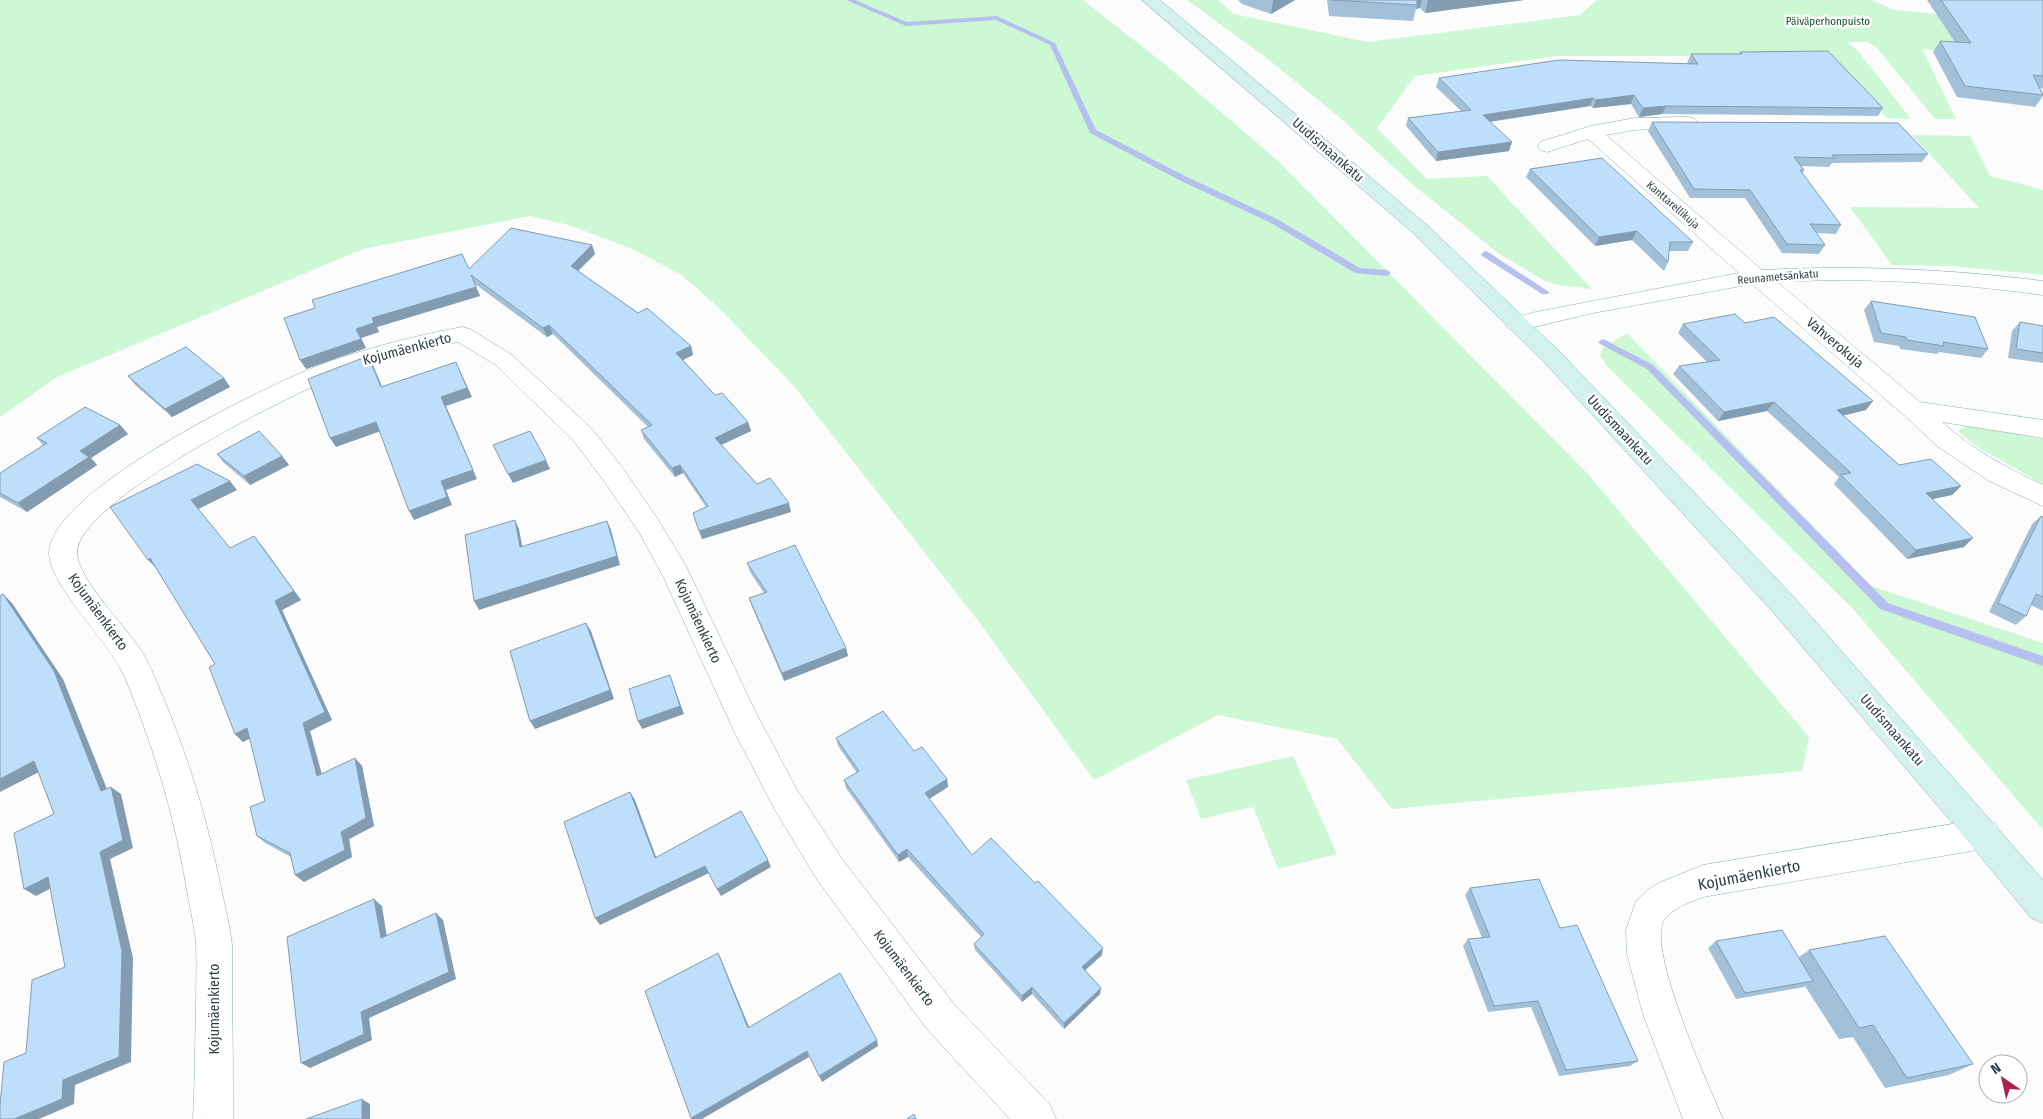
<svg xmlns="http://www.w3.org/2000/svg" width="2043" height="1119" font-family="'Fira Sans Condensed',sans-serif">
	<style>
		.green { fill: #cdf8d4 }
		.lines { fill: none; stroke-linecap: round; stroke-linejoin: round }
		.stream { fill: #b6c0f0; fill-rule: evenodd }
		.street-casing { stroke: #84b1ba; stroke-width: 1 }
		.secondary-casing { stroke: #84b1ba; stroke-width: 1 }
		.street { fill: #fff; fill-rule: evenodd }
		.secondary { fill: #d3f2ed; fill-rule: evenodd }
		.wall { fill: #a3c0d9 }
		.shaded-wall { fill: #849cb0 }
		.building { fill: #bddffc; stroke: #849cb0 }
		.labels { text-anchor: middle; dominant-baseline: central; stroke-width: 5; stroke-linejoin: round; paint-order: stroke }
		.far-park-label { font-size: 11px; fill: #115428; stroke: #fff }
		.far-street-label { font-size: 11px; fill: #2d3f44; stroke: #fff }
		.street-label { font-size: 14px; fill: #2d3f44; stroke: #fff }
		.near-street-label { font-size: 16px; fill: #2d3f44; stroke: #fff }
	</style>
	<rect width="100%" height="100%" fill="#fcfcfc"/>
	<path class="green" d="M0,0h1083l84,66 110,94 310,313 222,264 -7,34 -410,38 -55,-70 -119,-24 -124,65 -118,-162 -183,-233 -76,-79 -37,-32 -48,-25 -63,-24 -39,-9 -167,33 -306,128 -57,40z
		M1187,0h31l16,14 134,28 212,-27 17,-15h275l22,10 149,13 -65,32 -56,-6 34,70h-21l-57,-70 -10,-7h-21l11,9 53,68 -24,-1 -57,-62h-273l-142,20 -38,52 50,51 60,-3 105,113 -35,-4 -12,-4 -47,-28 -86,-69 -74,-68 -74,-60z
		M1912,135l58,1 20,40 53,14v85l-91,-9 -60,-1 -42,-58 129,1z
		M1627,333l244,253 172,57v187l-190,-221 -247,-244 -6,-10 3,-7z
		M1967,425l76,14v45l-66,-37 -19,-16z
		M1293,756l44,98 -59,15 -25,-62 -52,12 -15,-39z"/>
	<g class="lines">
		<path class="stream" d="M846,0h9l52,22 90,-6 58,27 41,87 89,46 92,43 83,49 27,2 4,3 -4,3 -32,-3 -84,-50 -92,-43 -89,-47 -40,-88 -54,-25 -90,6z
			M1485,251l3,1 61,40 -1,2h-6l-60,-38 -1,-2z
			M1603,339l50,26 235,238 155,53v10l-163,-57 -233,-240 -47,-25 -2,-2z"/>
		<defs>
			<path id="street" d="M1688,117l7,2 2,4 -2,4 -60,3 -29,5 156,135c95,-5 187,-1 281,11v14c-88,-12 -177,-18 -266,-13l143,120 123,18v18l-101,-16c29,27 65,46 101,63v21l-54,-25 -52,-35 -33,-31 -152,-131 -159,29 -76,18 -8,-2 -3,-5 3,-5 27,-7 203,-39 -151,-134 -41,13 -7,-2 -2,-4 2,-4 51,-16 44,-8z
				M462,327l8,2 42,26 79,73 31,39 35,51 29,48 70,147 41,77 45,69 111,144 97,102 6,14h-46l-83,-90 -109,-148 -43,-71 -41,-79 -71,-155 -24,-44 -35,-51 -31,-41 -77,-75 -38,-23c-41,8 -81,19 -121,34 -46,18 -262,126 -260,177 1,26 48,73 63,96 10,15 16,32 23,48 26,62 45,125 58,191 4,19 9,38 11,57 1,19 0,39 0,58 1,39 1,77 1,116h-40c2,-38 2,-76 3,-114 0,-20 1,-40 0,-60 -1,-18 -6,-36 -9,-54 -10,-61 -26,-120 -48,-178 -6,-15 -11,-31 -19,-45 -15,-30 -71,-84 -71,-115 1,-63 217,-167 271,-188 47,-17 94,-29 142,-38z
				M1983,819l12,4 5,11 -5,11 -12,4 -280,48c-12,5 -31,11 -39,23 -18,28 45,167 59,199h-40l-40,-105 -16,-60 -1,-24 10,-29 11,-11 14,-8 42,-17z"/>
			<path id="secondary" d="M1142,0h18l267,225 133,127 232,243 251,285v43l-12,-5 -60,-73 -199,-234 -228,-249 -131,-129z"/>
		</defs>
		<use href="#street" class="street-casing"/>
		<use href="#secondary" class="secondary-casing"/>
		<use href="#street" class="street"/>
		<use href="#secondary" class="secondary"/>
	</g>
	<path class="wall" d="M1238,0h57l-24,14 -29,-10z
		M1327,0h197l-99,13 -5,-5 -4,1 -3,12 -84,-5z
		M1927,0h116v89l-3,-1 3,6v2l-8,11 -78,-10 -24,-45 7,-11 15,1z
		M1740,52l143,56 -5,8 -216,-2 -23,3 -8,-13 -38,4 -3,-2 -100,16 19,29 -73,10 -30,-35 2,-8 53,-7 -25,-24 3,-9 249,-14 -1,-1 4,-9h48z
		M1652,122l276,32 -6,8 -90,1 -3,4 -28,-1 3,4 -2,3 39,52 -5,9 -20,-1 9,12 -6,9 -37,-1 -37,-55h-55l-42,-67z
		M1530,169l163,73 -5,9h-19l-1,11 -4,9 -32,-31 -37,6 -69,-69z
		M592,245l3,9 -17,17 60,42 53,33 2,9 -10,5 32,35 33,27 3,9 -30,14 36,39 34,28 -89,27 -9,-26 13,-6 -23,-34 -8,4 -31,-38 -3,-9 7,-3 -95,-93 -6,3 -72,-53 5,12 -103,31 2,5 -18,6 5,10 -60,21 -6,-9 169,-91z
		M1871,301l117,48 -7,9 -42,-6 -2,2 -37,-5 -1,-3 -25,-4 -10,-32z
		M2020,322l23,4v37l-35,-5 4,-27z
		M1745,323l121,87 -23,5 56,50 62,21 -9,9 -20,4 32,48 -57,12 -73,-75 5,-7 -72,-66 -49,10 -45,-47 6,-8 28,-4 -29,-29 5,-9z
		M128,376l96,2 6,9 -58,30 -37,-32z
		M120,425l8,9 -37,24 6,7 -70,47 -27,-15v-24l43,-28 -6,-7z
		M217,454l65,2 7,9 -39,20 -26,-22z
		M197,464l40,26 -39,19 32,39 31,-4 40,56 -19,10 50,110 -22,11 12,43 33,-16 7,8 12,60 -25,13 3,18 -48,25 -9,-7 -4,-18 -26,-14 -8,-7 8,-35 -15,-63 -7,4 -8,-8 -20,-70 -59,-96z
		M2041,516l2,1v94l-12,-6 -5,11 -10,9 -27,-13 43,-88z
		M747,563l99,85 2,8 -64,25 -32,-74 -3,-9 15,-5 -14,-21z
		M836,738l78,13 33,28 1,8 -19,12 43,56 130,100 -17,15 16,18 -1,6 -36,35 -32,-35 -10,8 -47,-52 -1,-6 7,-7 -73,-80 -9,5 -53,-74 -2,-8 13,-7 -19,-27z
		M1470,888l90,40 78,133 -8,5 -71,10 -28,-69 -43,5 -25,-66 5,-7 14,-1 -17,-43z
		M1716,941l83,16 10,-7 164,114 -24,11 -64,13 -32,-51 -14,2 -34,-53 -1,1 -68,12 -28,-51z"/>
	<path class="shaded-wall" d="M1273,0h22l-24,14z
		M1416,0h6l-2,8 -4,1 1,-4z
		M1428,0h96l-99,13z
		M1634,95l-3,9 -38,4 3,-8z
		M1593,98l-3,8 -110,17 3,-8z
		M1666,106l-4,8 -23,3 4,-9z
		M1512,142l-3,9 -73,10 2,-9z
		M1637,231l-5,9 -37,6 4,-9z
		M592,245l3,9 -21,21 -3,-9z
		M471,275l9,21 -103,31 2,5 -18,6 5,10 -60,21 -6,-9 56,-31 16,-11z
		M549,325l4,9 -6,3 -4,-9z
		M691,346l2,9 -14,7 -3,-9z
		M368,356l5,9 13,31 -5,-9z
		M456,362l16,35 -26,9 31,73 -31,11 6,15 -38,15 -5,-9 32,-30v-84z
		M224,378l6,9 -58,30 -7,-8z
		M1873,401l-7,9 -36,9 7,-9z
		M1774,402l-7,9 -49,10 6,-9z
		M376,422l5,9 -45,16 -6,-9z
		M748,422l3,9 -34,16 -2,-9z
		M120,425l8,9 -37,24 6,7 -70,47 -9,-9 62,-52z
		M282,456l7,9 -39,20 -6,-9z
		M546,460l4,9 -37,14 -5,-9z
		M680,465l3,8 -8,4 -3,-9z
		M230,481l7,9 -39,19 -7,-9z
		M1961,486l-9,9 -34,7 8,-9z
		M789,503l2,9 -89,27 -3,-8z
		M515,520l4,9 5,27 -4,-9z
		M607,521l4,9 9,35 -141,45 -5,-9z
		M254,536l47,64 -19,10 50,110 -22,11 14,53 -7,-8 -14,-53 -28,-122z
		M1973,538l-9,9 -57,12 9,-9z
		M150,558l6,10 -8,-8z
		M3,594l9,9 51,76 48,120 -10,-8z
		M586,623l5,8 23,68 -79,30 -5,-8z
		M846,648l2,8 -64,25 -2,-8z
		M670,675l14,39 -42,15 -4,-8z
		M247,728l8,8 -12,6 -8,-8z
		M355,758l7,8 12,60 -25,13 3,18 -48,25 -9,-7 46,-43z
		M34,761l11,8 -45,23v-13z
		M947,779l1,8 -22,14 -1,-8z
		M111,787l10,7 12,54 -23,11 23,99 -2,104 -56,23 -1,19 -35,15h-25l49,-39z
		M630,792l5,8 24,65 -4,-7z
		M907,849l1,8 -9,5 -1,-7z
		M768,860l3,7 -50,29 -4,-7z
		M705,866l4,7 -109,52 -5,-7z
		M48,877l11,7 -23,12 -12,-7z
		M374,899l8,7 6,38 -7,-6z
		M436,913l7,7 13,59 -87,39 3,22 -62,28 -9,-5z
		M1103,948l-1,7 -21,19 1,-7z
		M718,953l3,6 31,75 -4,-6z
		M1032,987v7l-10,8v-6z
		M1101,988l-1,6 -36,35v-6z
		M877,1040l1,6 -56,36 -3,-6z
		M807,1051l2,6 -107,62h-10l-1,-1z
		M362,1099l8,5v15h-8z"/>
	<path class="building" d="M1332,0h85v5z
		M1941,0h102v76l-10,-1 10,20 -78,-9 -25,-45 31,2z
		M1828,51l55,57 -217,-2 -23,2 -9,-13 -38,5 -3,-2 -110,17 29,27 -74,10 -30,-34 63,-8 -32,-32 120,-18 139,4 -7,-10h51l-2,-2z
		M1652,122l246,1 30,31 -96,1 3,3 -41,-1 10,13h-4l41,55 -31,-1 15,21 -38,-1 -37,-54 -56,-1z
		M1602,158l91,84h-23l-2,20 -31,-31 -38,6 -69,-68z
		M511,228l81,17 -21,21 67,47 9,-5 44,38 -15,7 39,42 7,-2 26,29 -33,16 42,46 13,-6 19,25 -90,28 -6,-18 15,-7 -28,-41 -8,3 -31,-38 11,-5 -103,-100 -6,3 -72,-53 5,12 -104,31 2,5 -18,6 5,10 -61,21 -16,-42 31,-10 -3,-8 150,-46 7,15z
		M1871,301l104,16 13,32 -45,-7 1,4 -37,-6 -1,-3 -25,-4z
		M1735,314l10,9 29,-6 99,84 -36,9 62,55 32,-6 30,27 -35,7 47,45 -57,12 -75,-75 10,-2 -77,-71 -50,10 -45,-46 41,-6 -37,-36z
		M2020,322l23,4v27l-27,-4z
		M186,347l38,31 -59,31 -37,-33z
		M368,356l13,31 75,-25 11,26 -26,9 32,73 -32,11 6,16 -38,14 -33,-89 -46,16 -22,-59z
		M85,407l35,18 -40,26 9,6 -71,46 -18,-10v-20l47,-30 -10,-5z
		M259,431l23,25 -38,20 -27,-22z
		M530,431l16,29 -38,14 -15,-29z
		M197,464l33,17 -39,19 39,48 24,-12 40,55 -19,10 50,111 -22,11 14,53 38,-18 11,60 -25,14 4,18 -50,25 -5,-22 -33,-17 -7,-29 15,-6 -18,-73 -12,6 -26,-67 6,-3 -65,-106 -2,2 -38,-53z
		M2041,516l2,1v80l-7,-3 -10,22 -28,-13z
		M515,520l5,27 87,-26 10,35 -143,45 -9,-66z
		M795,545l51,103 -64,25 -33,-75 18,-6 -20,-29z
		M3,594l51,77 47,120 10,-4 12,53 -23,12 22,99 -3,106 -56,23 -1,19 -48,20h-14v-14l4,-43 22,-9 6,-73 33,-13 -17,-90 -24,12 -10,-56 40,-19 -20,-53 -34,18v-183z
		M586,623l24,67 -80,31 -20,-70z
		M670,675l10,31 -42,15 -9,-32z
		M883,711l31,40 8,-4 25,32 -22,14 47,62 19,-17 44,45 3,-2 65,67 -21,19 19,21 -37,35 -32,-36 -10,9 -48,-52 10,-10 -77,-85 -9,6 -54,-75 15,-9 -23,-33z
		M630,792l25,66 86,-47 27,49 -51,29 -12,-23 -110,52 -31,-96z
		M1539,879l21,49 17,-3 61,136 -72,9 -28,-69 -44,5 -26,-67 22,-2 -20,-49z
		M374,899l7,39 55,-25 13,59 -88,40 3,22 -63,29 -14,-126z
		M1782,930l31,51 -68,12 -29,-52z
		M1885,936l88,128 -66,14 -34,-53 -14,3 -50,-78z
		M718,953l30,75 92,-55 37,67 -58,36 -12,-25 -116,67 -46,-127z
		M362,1099v20h-56z
		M914,1114l2,5h-9z"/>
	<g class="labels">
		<g class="far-park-label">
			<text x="1828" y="21">Päiväperhonpuisto</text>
		</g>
		<g class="far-street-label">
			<text transform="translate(1673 205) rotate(41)">Kanttarellikuja</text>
			<text transform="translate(1778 277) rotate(-5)">Reunametsänkatu</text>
		</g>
		<g class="street-label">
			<text transform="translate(1328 150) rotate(41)">Uudismaankatu</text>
			<text transform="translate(1835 343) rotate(40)">Vahverokuja</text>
			<text transform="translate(407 349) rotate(-15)">Kojumäenkierto</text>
			<text transform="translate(1620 430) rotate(47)">Uudismaankatu</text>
			<text transform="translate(98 612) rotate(54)">Kojumäenkierto</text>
			<text transform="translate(698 621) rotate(65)">Kojumäenkierto</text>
			<text transform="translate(1892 730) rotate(49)">Uudismaankatu</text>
			<text transform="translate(904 968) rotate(53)">Kojumäenkierto</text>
			<text transform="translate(214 1009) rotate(-90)">Kojumäenkierto</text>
		</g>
		<g class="near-street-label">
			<text transform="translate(1749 875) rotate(-11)">Kojumäenkierto</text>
		</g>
	</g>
	<g transform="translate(2003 1079) rotate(326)"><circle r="24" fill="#ffffff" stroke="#abb2b4"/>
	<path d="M0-4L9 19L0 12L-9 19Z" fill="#b01e4b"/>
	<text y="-8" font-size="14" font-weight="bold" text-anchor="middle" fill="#2d3f44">N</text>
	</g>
</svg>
